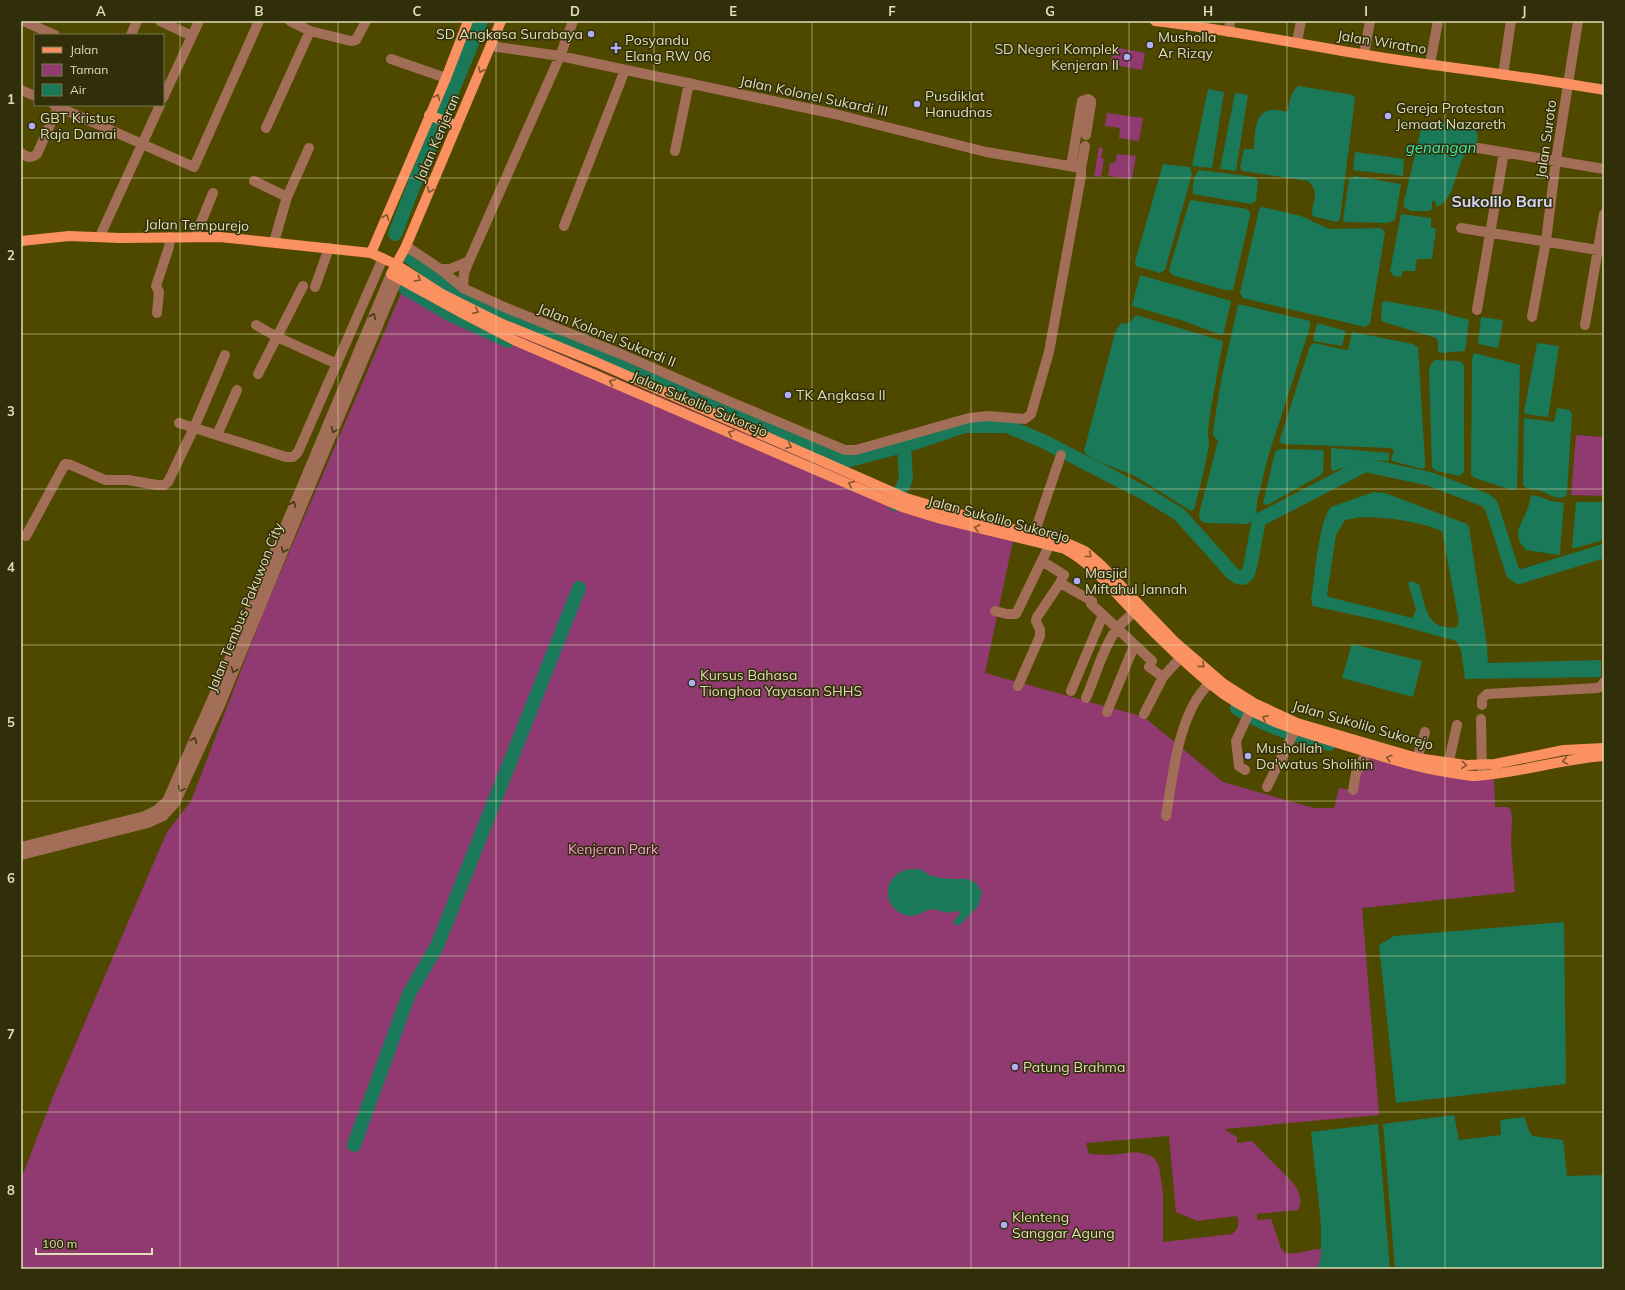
<svg xmlns="http://www.w3.org/2000/svg" width="1625" height="1290" font-family="Mulish,sans-serif">
	<style>
		.green { fill: #903a71; fill-rule: evenodd }
		.water { fill: #197958; fill-rule: evenodd }
		.lines { fill: none; stroke-linecap: round; stroke-linejoin: round }
		.river { stroke: #197958; stroke-width: 14 }
		.minor { stroke: #a36e58; stroke-width: 10 }
		.major { stroke: #fb9161; stroke-width: 10 }
		.oneway { stroke: #82562d }
		.oneway2 { stroke: #423816 }
		.grid { fill: none; stroke: #e0deb6; stroke-width: 1; stroke-opacity: 0.55 }
		.poi-dot { fill: #afaefa; stroke: #312e0a; stroke-width: 1.5 }
		.labels { text-anchor: middle; dominant-baseline: central; stroke-width: 3; stroke-linejoin: round; paint-order: stroke }
		.poi-label { font-size: 14px; fill: #e0deb6; stroke: #312e0a; text-anchor: start }
		.street-label { font-size: 14px; fill: #e0deb6; stroke: #312e0a }
		.park-label { font-size: 14px; fill: #f8a1d4; stroke: #312e0a }
		.water-label { font-size: 15px; font-style: italic; fill: #41e7ac; stroke: #312e0a }
		.quarter-label { font-size: 16px; font-weight: bold; fill: #d5d6f3; stroke: #312e0a }
		.neatline { fill: none; stroke: #e0deb6; stroke-width: 1.5 }
		.grid-label { font-size: 13px; text-anchor: middle; font-weight: bold; fill: #e0deb6 }
	</style>
	<rect width="100%" height="100%" fill="#4f4900"/>
	<path class="green" d="M1114,47l31,6 -3,17 -32,-6z
		M1107,113l36,5 -4,23 -20,-3 1,-10 -15,-2z
		M1099,147l4,1 -2,10 3,1 -3,18 -7,-1z
		M1117,154l19,2 -4,23 -24,-3 2,-13h5z
		M406,282l50,27 488,210 70,17 -29,137 159,44 79,65 91,26h20l5,-20 14,2 14,-38 48,14 79,8 1,33h12l4,3 1,9 -1,25 4,48 -153,16 17,207 -155,14 13,8v6l15,-2 42,43c5,8 9,16 4,26l-41,4v6l14,-1 10,29 4,5c13,2 23,-4 36,-4v8l-4,12h-1296v-90l33,-85 113,-262 24,-31 74,-193zM1169,1136l7,76 21,9 39,-5 2,2c1,7 0,11 -6,16l-69,8v-49l-4,-27 -4,-7 -6,-4 -14,-3 -24,3 -22,-1 -3,-11z
		M1576,435l28,2v59l-33,-1z"/>
	<path class="water" d="M1299,86l54,9 2,3 -15,121 -3,3 -21,-5 -4,-2c0,-16 9,-22 -4,-34l-65,-10 -3,-3 4,-19h10c1,-12 -1,-37 17,-39 4,-1 11,1 16,2 3,-8 3,-22 12,-26z
		M1208,89l16,3 -12,76 -20,-2z
		M1235,93l13,2 -12,76 -16,-2z
		M1426,121l36,1 13,4 3,12 -3,8c-23,11 -14,50 -38,61l-2,-6h-3v8l-3,2h-18l-7,-4v-6l17,-72 2,-6z
		M1355,152l49,7 -1,17 -50,-6z
		M1163,164l27,3 2,7 -27,96 -5,3 -24,-7 -1,-4z
		M1199,170l56,7 3,5 -2,19 -5,3 -58,-10c-1,-6 1,-19 6,-24z
		M1355,176l46,8 -6,36 -8,3 -42,-1 -2,-2 6,-41z
		M1191,200l56,9 3,3v4l-17,74h-8l-53,-15 -3,-5 20,-67z
		M1263,207l38,9 28,13 52,-1 4,4 -15,92 -5,3 -122,-29 -3,-5 19,-83 1,-2z
		M1401,214l30,4v9l5,2 -4,30h-15l-2,12h-13v6l-8,-1 -4,-5z
		M1140,275l91,26 -8,34h-2l-37,-14 -52,-15z
		M1385,301l56,10 12,5 14,3 2,1 -4,31 -25,2 -2,-1v-10l-2,-4 -55,-17 1,-18z
		M1238,305h5l67,16v6l-42,130 -11,45 -1,13 -4,6 -4,3 -42,-1 -5,-2 -2,-4 1,-7 18,-69 -5,-6v-4l8,-50z
		M1136,315l87,26 -13,73 -2,18 1,14 -6,29 -9,34 -3,2 -56,-35 -38,-15 -11,-7 -2,-3 31,-118 5,-9 9,-1z
		M1481,317l21,3 1,1 -5,27 -20,-4z
		M1317,323l29,8 -4,15 -29,-5z
		M1352,332l61,12 5,3 7,115v5l-3,2 -30,-8 -1,-2 3,-8 -3,-3 -108,-4 -4,-2 31,-96 4,-3 32,7h2z
		M1537,343l22,3 -11,71 -23,-3 -1,-2z
		M1474,353l46,12 -3,123 -6,2 -36,-12 -4,-3 1,-116z
		M1435,360l23,1 4,1 2,4v106l-4,4 -24,-5 -4,-4 -3,-97 2,-6z
		M1557,408l13,2 2,5 -5,77 -1,4c-9,5 -17,-2 -25,-5 -5,-2 -12,-1 -16,-4 -2,-1 -2,-2 -2,-5l1,-64 30,4z
		M1331,448l58,5v8l-17,-1 -11,2 -28,9 -2,-2z
		M1279,449l43,1 2,1 -1,20 -2,4 -52,29 -4,1 -2,-2 12,-51z
		M1374,492l11,1 82,31 2,3 18,119 1,17 113,-3v17l-136,2 -4,-29 -5,-9 -65,-18 -78,-17 -2,-6c4,-21 7,-78 20,-93zM1360,517c27,0 57,4 82,14l17,91 -2,5c-4,1 -7,1 -12,0 -20,-3 -21,-28 -26,-43l-9,-3 -2,2 8,27 -4,8 -83,-21 -2,-2 9,-60 9,-15z
		M1531,495l10,2 10,4 13,2 -4,50 -1,2 -33,-5c-15,-16 -5,-24 1,-40 2,-5 3,-10 4,-15z
		M1576,502h28v38l-29,8 -3,-1z
		M1352,644l70,17 -9,36 -71,-19z
		M910,869h10l11,7 18,3h18l9,4 6,9 -4,14 -18,19h-4l-3,-3 7,-8 -1,-3c-4,1 -11,2 -15,1 -5,-1 -8,-3 -12,-3 -10,2 -18,10 -27,6 -25,-8 -22,-42 5,-46z
		M1564,922l2,162 -170,19 -17,-158 15,-9z
		M1454,1115l5,25 42,-5 -1,-15 24,-3 6,16 3,3 30,4 4,36 37,-1v94h-209l-12,-145z
		M1378,1124l12,145h-73l4,-12v-33l-10,-92z"/>
	<g class="lines">
		<path class="river" d="M395,234l22,-57 64,-156
			M409,257l49,37 58,29 330,138 68,-18 50,-17h43l36,15 101,52 35,21 53,59 6,4 5,1 4,-3 3,-8 9,-47 106,-55 65,14 55,21 6,5 22,68 6,4 85,-26
			M405,288l46,27 57,26
			M895,504l11,-25 -2,-33
			M1237,708c28,18 60,29 92,36
			M354,1145l55,-151 28,-48 142,-358"/>
		<path class="minor" d="M23,21l32,14
			M160,21l32,15
			M290,21l20,10 41,10 5,-1 10,-19
			M1229,32l1,-11
			M131,35l6,-14
			M1297,42l4,-21
			M1364,54l6,-33
			M391,59l55,19
			M1430,64l8,-43
			M1503,75l8,-54
			M21,90l14,6
			M163,98l36,-77
			M54,105l140,62 65,-146
			M266,128l44,-97
			M1478,148l126,21
			M675,151l14,-68
			M21,153c6,4 10,6 16,1l21,-47
			M1071,166l11,-65 6,-2 3,2v3l-5,31
			M1081,168l4,-22
			M254,181l33,16
			M564,226l61,-156
			M1461,228l143,23
			M100,236l60,-131
			M195,237l18,-44
			M274,242l13,-45 22,-49
			M406,246l34,23 23,19 41,19 117,47 105,46 119,50h11l113,-32 19,-2 37,3 6,-5 18,-62 32,-176v-8l-95,-16 -151,-38 -275,-58 -69,-10
			M440,269h10l19,-8
			M315,287l14,-39
			M463,288l1,-15 5,-12 91,-205 13,-35
			M1477,310l27,-158
			M157,313l2,-21 -3,-6 13,-39 1,-10
			M1532,317l14,-76 10,-81 22,-139
			M256,325l21,12 60,27
			M1585,325l19,-111
			M258,374l45,-88
			M179,423l107,34h7l5,-5 85,-194
			M217,435l20,-45
			M1034,534l27,-79
			M26,536l39,-72 6,1 34,15h23l29,5h7l4,-3 26,-54 31,-73
			M1042,561l22,14 -4,8 32,18 -1,3 12,11 -32,76
			M995,611l12,3h9l34,-70
			M1103,615l49,46 -3,6 14,10
			M1018,686l22,-50v-6l-4,-9 1,-4 23,-34
			M1086,698c9,-21 17,-50 30,-68 5,-7 12,-12 18,-18
			M1482,705v-6l5,-5 110,-6 5,-2 2,-4
			M1107,712l27,-66
			M1144,714l19,-37 18,-20
			M1481,719l1,54
			M1415,765l10,-33
			M1245,770l-6,-4 -3,-25 14,-30
			M1447,770l10,-45
			M1267,787l28,-57
			M1353,790l3,-17 11,-21
			M1166,816c7,-40 12,-104 44,-133
			M21,847l124,-31 12,-6 10,-9 52,-117 172,-410
			M21,855l127,-32 15,-7 12,-13 45,-98 88,-214 90,-213"/>
		<path class="major" d="M501,21l-73,173 -22,52 -15,28 73,40 52,27 386,166 39,12 124,30c28,15 48,42 70,64 23,24 48,48 74,70 46,39 103,52 159,69 28,9 55,17 84,21 8,1 16,3 24,3 43,-3 85,-17 128,-20
			M1155,21c77,9 154,25 230,37 73,11 147,19 219,32
			M429,115l28,11
			M21,241l48,-5 51,2 100,-1 151,16 24,11 47,30 58,29 96,39 310,136 87,26 74,19 18,8 16,14 73,76 50,43 30,19 43,20 120,35 49,7 29,-1 69,-14 40,-2
			M371,253l75,-175 22,-57"/>
	</g>
	<defs><path id="oneway-chevron" d="M-2-3.5L2.5 0L-2 3.5" fill="none" stroke-width="1.6" stroke-linecap="round" stroke-linejoin="round"/></defs>
	<g class="oneway">
		<use href="#oneway-chevron" transform="translate(481 70) rotate(113)"/>
		<use href="#oneway-chevron" transform="translate(437 97) rotate(-66)"/>
		<use href="#oneway-chevron" transform="translate(430 190) rotate(113)"/>
		<use href="#oneway-chevron" transform="translate(386 217) rotate(-68)"/>
		<use href="#oneway-chevron" transform="translate(418 279) rotate(32)"/>
		<use href="#oneway-chevron" transform="translate(476 311) rotate(26)"/>
		<use href="#oneway-chevron" transform="translate(612 382) rotate(-157)"/>
		<use href="#oneway-chevron" transform="translate(731 433) rotate(-157)"/>
		<use href="#oneway-chevron" transform="translate(789 446) rotate(24)"/>
		<use href="#oneway-chevron" transform="translate(851 484) rotate(-157)"/>
		<use href="#oneway-chevron" transform="translate(977 528) rotate(-166)"/>
		<use href="#oneway-chevron" transform="translate(1089 555) rotate(39)"/>
		<use href="#oneway-chevron" transform="translate(1202 665) rotate(41)"/>
		<use href="#oneway-chevron" transform="translate(1265 718) rotate(-154)"/>
		<use href="#oneway-chevron" transform="translate(1389 758) rotate(-163)"/>
		<use href="#oneway-chevron" transform="translate(1565 761) rotate(170)"/>
		<use href="#oneway-chevron" transform="translate(1464 765) rotate(5)"/>
	</g>
	<g class="oneway2">
		<use href="#oneway-chevron" transform="translate(373 316) rotate(-67)"/>
		<use href="#oneway-chevron" transform="translate(334 430) rotate(113)"/>
		<use href="#oneway-chevron" transform="translate(293 504) rotate(-67)"/>
		<use href="#oneway-chevron" transform="translate(284 550) rotate(112)"/>
		<use href="#oneway-chevron" transform="translate(234 670) rotate(112)"/>
		<use href="#oneway-chevron" transform="translate(194 740) rotate(-66)"/>
		<use href="#oneway-chevron" transform="translate(181 789) rotate(115)"/>
	</g>
	<path class="grid" d="M180,21v1248M338,21v1248M496,21v1248M654,21v1248M812,21v1248M971,21v1248M1129,21v1248M1287,21v1248M1445,21v1248M21,178h1583M21,334h1583M21,489h1583M21,645h1583M21,801h1583M21,956h1583M21,1112h1583"/>
	<g class="poi-dot">
		<circle cx="591" cy="34" r="4"/>
		<circle cx="1150" cy="45" r="4"/>
		<path d="M614 42h4v4h4v4h-4v4h-4v-4h-4v-4h4z"/>
		<circle cx="1127" cy="57" r="4"/>
		<circle cx="917" cy="104" r="4"/>
		<circle cx="1388" cy="116" r="4"/>
		<circle cx="32" cy="126" r="4"/>
		<circle cx="788" cy="395" r="4"/>
		<circle cx="1077" cy="581" r="4"/>
		<circle cx="692" cy="683" r="4"/>
		<circle cx="1248" cy="756" r="4"/>
		<circle cx="1015" cy="1067" r="4"/>
		<circle cx="1004" cy="1225" r="4"/>
	</g>
	<g class="labels">
		<g class="poi-label">
			<text x="583" y="34" text-anchor="end">SD Angkasa Surabaya</text>
			<text x="1158" y="37">Musholla<tspan x="1158" dy="16">Ar Rizqy</tspan></text>
			<text x="625" y="40">Posyandu<tspan x="625" dy="16">Elang RW 06</tspan></text>
			<text x="1119" y="49" text-anchor="end">SD Negeri Komplek<tspan x="1119" dy="16">Kenjeran II</tspan></text>
			<text x="925" y="96">Pusdiklat<tspan x="925" dy="16">Hanudnas</tspan></text>
			<text x="1396" y="108">Gereja Protestan<tspan x="1396" dy="16">Jemaat Nazareth</tspan></text>
			<text x="40" y="118">GBT Kristus<tspan x="40" dy="16">Raja Damai</tspan></text>
			<text x="796" y="395">TK Angkasa II</text>
			<text x="1085" y="573">Masjid<tspan x="1085" dy="16">Miftahul Jannah</tspan></text>
			<text x="700" y="675">Kursus Bahasa<tspan x="700" dy="16">Tionghoa Yayasan SHHS</tspan></text>
			<text x="1256" y="748">Mushollah<tspan x="1256" dy="16">Da'watus Sholihin</tspan></text>
			<text x="1023" y="1067">Patung Brahma</text>
			<text x="1012" y="1217">Klenteng<tspan x="1012" dy="16">Sanggar Agung</tspan></text>
		</g>
		<g class="street-label">
			<text transform="translate(1382 42) rotate(9)">Jalan Wiratno</text>
			<text transform="translate(814 96) rotate(12)">Jalan Kolonel Sukardi III</text>
			<text transform="translate(437 138) rotate(-67)">Jalan Kenjeran</text>
			<text transform="translate(1546 139) rotate(-82)">Jalan Suroto</text>
			<text transform="translate(197 225) rotate(1)">Jalan Tempurejo</text>
			<text transform="translate(607 335) rotate(22)">Jalan Kolonel Sukardi II</text>
			<text transform="translate(700 404) rotate(23)">Jalan Sukolilo Sukorejo</text>
			<text transform="translate(999 519) rotate(15)">Jalan Sukolilo Sukorejo</text>
			<text transform="translate(245 607) rotate(-68)">Jalan Tembus Pakuwon City</text>
			<text transform="translate(1363 725) rotate(16)">Jalan Sukolilo Sukorejo</text>
		</g>
		<g class="park-label">
			<text x="613" y="849">Kenjeran Park</text>
		</g>
		<g class="water-label">
			<text x="1441" y="147">genangan</text>
		</g>
		<g class="quarter-label">
			<text x="1502" y="201">Sukolilo Baru</text>
		</g>
	</g>
	<rect width="1625" height="1290" fill="none" stroke="#312e0a" stroke-width="44"/>
	<rect x="34" y="34" width="130" height="72" fill="#312e0a" stroke="#77744f"/>
	<rect x="42" y="47" width="20" height="6" fill="#fb9161" stroke="#77744f"/>
	<text x="70" y="54" font-size="12" fill="#e0deb6">Jalan</text>
	<rect x="42" y="64" width="20" height="12" fill="#903a71" stroke="#77744f"/>
	<text x="70" y="74" font-size="12" fill="#e0deb6">Taman</text>
	<rect x="42" y="84" width="20" height="12" fill="#197958" stroke="#77744f"/>
	<text x="70" y="94" font-size="12" fill="#e0deb6">Air</text>
	<path d="M36 1248v6h116v-6" fill="none" stroke="#e0deb6" stroke-width="2"/>
	<text x="42" y="1248" font-size="12" fill="#e0deb6" stroke="#312e0a" stroke-width="3" paint-order="stroke">100 m</text>
	<rect x="22" y="22" width="1581" height="1246" class="neatline"/>
	<g class="grid-label">
		<text x="101" y="16">A</text>
		<text x="259" y="16">B</text>
		<text x="417" y="16">C</text>
		<text x="575" y="16">D</text>
		<text x="733" y="16">E</text>
		<text x="892" y="16">F</text>
		<text x="1050" y="16">G</text>
		<text x="1208" y="16">H</text>
		<text x="1366" y="16">I</text>
		<text x="1524" y="16">J</text>
		<text x="11" y="104">1</text>
		<text x="11" y="260">2</text>
		<text x="11" y="416">3</text>
		<text x="11" y="572">4</text>
		<text x="11" y="727">5</text>
		<text x="11" y="883">6</text>
		<text x="11" y="1039">7</text>
		<text x="11" y="1195">8</text>
	</g>
</svg>
